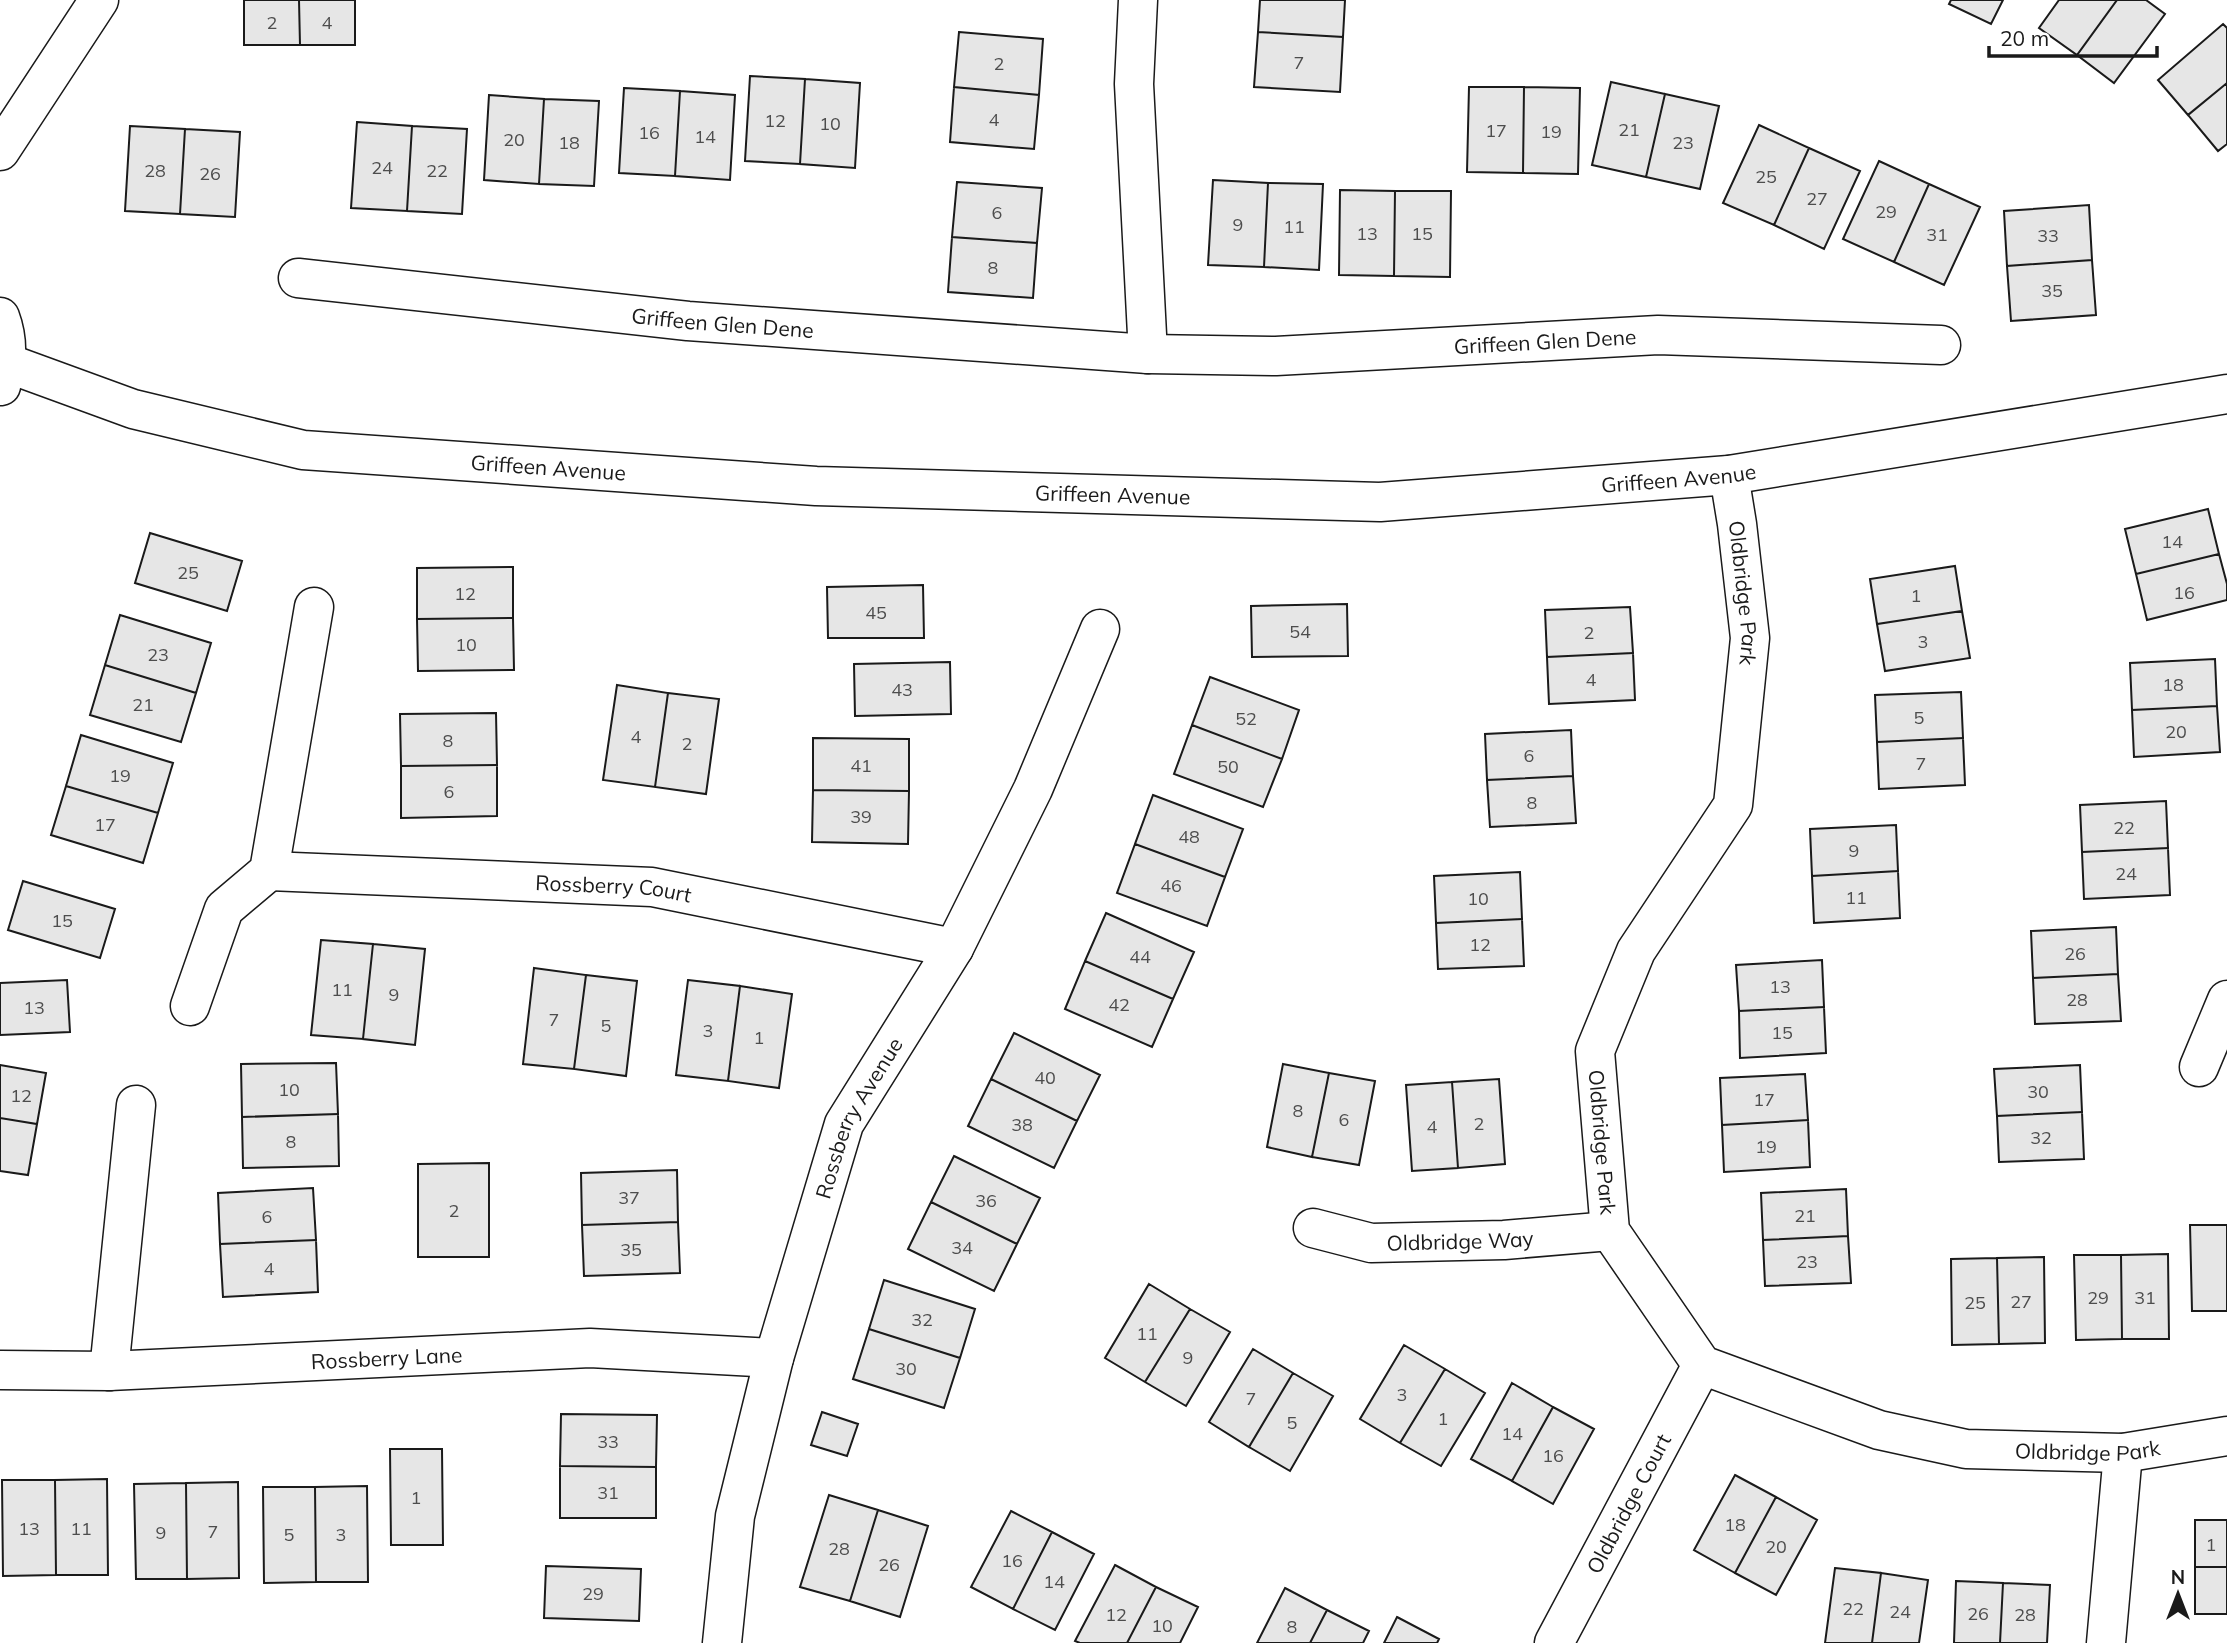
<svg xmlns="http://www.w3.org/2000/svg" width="2227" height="1643" font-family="Mulish,sans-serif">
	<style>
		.building { fill: #e6e6e6; stroke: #1a1a1a; stroke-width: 2 }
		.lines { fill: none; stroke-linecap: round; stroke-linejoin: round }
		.minor-casing { stroke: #1a1a1a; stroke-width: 41 }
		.tertiary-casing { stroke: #1a1a1a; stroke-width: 41 }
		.minor { stroke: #fff; stroke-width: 38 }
		.tertiary { stroke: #fff; stroke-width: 38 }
		.labels { text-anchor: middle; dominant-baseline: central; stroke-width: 5; stroke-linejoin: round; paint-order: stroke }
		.number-label { font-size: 18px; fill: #4d4d4d }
		.street-label { font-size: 21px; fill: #1a1a1a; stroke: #fff }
	</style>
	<rect width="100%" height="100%" fill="#fff"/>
	<path class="building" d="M244,0h55l1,45h-56z
		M299,0h56v45h-55z
		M1260,0h85l-2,37 -85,-5z
		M1951,0h52l-12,24 -42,-20z
		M2059,0h58l-40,55 -38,-27z
		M2117,0h29l19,14 -51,69 -37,-28z
		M2223,24l4,4v55l-39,32 -30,-35z
		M959,32l84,7 -4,56 -85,-8z
		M1258,32l85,5 -3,55 -86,-5z
		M750,76l55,3 -5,85 -55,-3z
		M805,79l55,4 -5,85 -55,-4z
		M1611,82l54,12 -19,83 -54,-12z
		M2227,83v61l-9,7 -30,-36z
		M954,87l85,8 -5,54 -84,-7z
		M1469,87h55l-1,86 -56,-1z
		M1524,87l56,1 -2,86 -55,-1z
		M624,88l56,3 -5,85 -56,-3z
		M680,91l55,4 -5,85 -55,-4z
		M1665,94l54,12 -19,83 -54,-12z
		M489,95l55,4 -5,85 -55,-4z
		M544,99l55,2 -5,85 -55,-2z
		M357,122l55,4 -5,85 -56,-3z
		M1759,125l50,23 -35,77 -51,-22z
		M130,126l55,3 -5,85 -55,-3z
		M412,126l55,3 -5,85 -55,-3z
		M185,129l55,3 -5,85 -55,-3z
		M1809,148l51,23 -36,78 -50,-24z
		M1879,161l50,23 -35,78 -51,-23z
		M1213,180l55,3 -4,84 -56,-2z
		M957,182l85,6 -5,55 -85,-6z
		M1268,183l55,1 -4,86 -55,-3z
		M1929,184l51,23 -36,78 -50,-23z
		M1340,190l55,1 -1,85 -55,-1z
		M1395,191h56l-1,86 -56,-1z
		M2089,205l3,55 -85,6 -3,-55z
		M952,237l85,6 -4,55 -85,-6z
		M2092,260l4,55 -85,6 -4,-55z
		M2208,509l11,45 -83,20 -11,-45z
		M150,533l92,28 -15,50 -92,-28z
		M2219,554l8,30v16l-80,20 -11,-46z
		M1955,566l7,45 -85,13 -7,-45z
		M513,567v51l-96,1v-51z
		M923,585l1,53h-96l-1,-51z
		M1347,604l1,52 -96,1 -1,-51z
		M1630,607l3,46 -86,4 -2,-47z
		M1962,611l8,47 -85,13 -8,-47z
		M120,615l91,28 -15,50 -91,-28z
		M513,618l1,52 -96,1 -1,-52z
		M1633,653l2,47 -86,4 -2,-47z
		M2215,659l2,47 -85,4 -2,-47z
		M950,662l1,52 -96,2 -1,-52z
		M105,665l91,28 -15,49 -91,-27z
		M1210,677l89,33 -17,49 -90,-34z
		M617,685l51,8 -13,94 -52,-7z
		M1961,692l2,46 -86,4 -2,-47z
		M668,693l51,6 -13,95 -51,-7z
		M2217,706l3,46 -86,5 -2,-47z
		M496,713l1,52 -96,1 -1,-52z
		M1192,725l90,34 -19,48 -89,-33z
		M1571,730l2,46 -86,4 -2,-46z
		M81,735l92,28 -15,50 -92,-27z
		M813,738l96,1v52l-96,-1z
		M1963,738l2,47 -86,4 -2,-47z
		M497,765v51l-96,2v-52z
		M1573,776l3,47 -86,4 -3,-47z
		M66,786l92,27 -15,50 -92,-28z
		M813,790l96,1 -1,53 -96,-2z
		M1153,795l90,34 -18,48 -90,-33z
		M2166,801l2,47 -86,4 -2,-47z
		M1896,825l2,46 -86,5 -2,-47z
		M1135,844l90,33 -18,49 -90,-33z
		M2168,848l2,47 -86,4 -2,-47z
		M1898,871l2,47 -86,5 -2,-47z
		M1520,872l2,47 -86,4 -2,-47z
		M23,881l92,28 -15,49 -92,-28z
		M1106,913l88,39 -21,47 -88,-38z
		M1522,919l2,47 -86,3 -2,-46z
		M2116,927l2,47 -85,4 -2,-47z
		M321,940l52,4 -10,95 -52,-4z
		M373,944l52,5 -10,96 -52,-6z
		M1822,960l2,47 -85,4 -3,-46z
		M1085,961l88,38 -21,48 -87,-38z
		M534,968l52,7 -12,94 -51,-5z
		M2118,974l3,47 -86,3 -2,-46z
		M586,975l51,6 -11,95 -52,-7z
		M67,980l3,52 -70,3v-52z
		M688,980l52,6 -12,95 -52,-6z
		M740,986l52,8 -13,94 -51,-7z
		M1824,1007l2,46 -86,5 -1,-47z
		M1014,1033l86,42 -23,46 -86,-42z
		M336,1063l2,51 -96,3 -1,-53z
		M1283,1064l46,9 -17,84 -45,-10z
		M0,1065l46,8 -9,51 -37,-6z
		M2080,1065l2,47 -85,4 -3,-47z
		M1329,1073l46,8 -16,84 -47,-8z
		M1805,1074l3,46 -86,5 -2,-47z
		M991,1079l86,42 -23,47 -86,-42z
		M1499,1079l6,85 -47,4 -6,-86z
		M1452,1082l6,86 -46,3 -6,-86z
		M2082,1112l2,47 -85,3 -2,-46z
		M338,1114l1,52 -96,2 -1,-51z
		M0,1118l37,6 -9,51 -28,-4z
		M1808,1120l2,47 -86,5 -2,-47z
		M954,1156l86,42 -23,46 -86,-42z
		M489,1163v94h-71v-93z
		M677,1170l1,52 -96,3 -1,-52z
		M313,1188l3,52 -96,4 -2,-51z
		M1846,1189l2,47 -85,4 -2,-47z
		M931,1202l86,42 -23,47 -86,-42z
		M678,1222l2,51 -96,3 -2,-51z
		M2190,1225h37v86h-35z
		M1848,1236l3,47 -86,3 -2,-46z
		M316,1240l2,52 -95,5 -3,-53z
		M2168,1254l1,85h-47l-1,-84z
		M2074,1255h47l1,84 -46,1z
		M2044,1257l1,86 -46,1 -2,-86z
		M1997,1258l2,86 -47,1 -1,-86z
		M884,1280l91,29 -15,49 -91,-29z
		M1149,1284l41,25 -45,73 -40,-24z
		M1190,1309l40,23 -44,74 -41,-24z
		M869,1329l91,29 -16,50 -91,-29z
		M1404,1345l41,24 -45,74 -40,-24z
		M1253,1349l40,24 -44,74 -40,-25z
		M1445,1369l40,24 -44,73 -41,-23z
		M1293,1373l40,23 -43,75 -41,-24z
		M1512,1383l41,24 -41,74 -41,-22z
		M1553,1407l41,22 -41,75 -41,-23z
		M822,1412l36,12 -11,32 -36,-11z
		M561,1414l96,1 -1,52 -96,-1z
		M390,1449h52l1,96h-52z
		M560,1466l96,1v51h-96z
		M1735,1475l41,22 -41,76 -41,-23z
		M107,1479l1,96h-52l-1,-95z
		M2,1480h53l1,95 -53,1z
		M238,1482l1,96 -52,1 -1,-96z
		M186,1483l1,96h-51l-2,-95z
		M367,1486l1,96h-52l-1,-95z
		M263,1487h52l1,95 -52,1z
		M829,1495l49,15 -28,91 -50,-14z
		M1776,1497l41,23 -41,75 -41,-22z
		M878,1510l50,16 -28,91 -50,-16z
		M1011,1511l41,21 -39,77 -42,-22z
		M2195,1520h32v47h-32z
		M1052,1532l42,22 -39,76 -42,-21z
		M1115,1565l41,22 -29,56h-47l-5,-2z
		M546,1566l95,3 -2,52 -95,-3z
		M2195,1567h32v47h-32z
		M1835,1568l46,5 -9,70h-47z
		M1881,1573l47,7 -9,63h-47z
		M1956,1581l47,2 -3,60h-46z
		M2003,1583l47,2 -3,58h-47z
		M1156,1587l42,20 -18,36h-53z
		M1285,1588l42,22 -17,33h-53z
		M1327,1610l42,21 -6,12h-53z
		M1397,1617l42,22 -2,4h-53z"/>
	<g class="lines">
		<defs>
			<g id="minor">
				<path d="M1138,0l-4,84 14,270"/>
				<path d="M0,151l99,-151"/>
				<path id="s1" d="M298,278l390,43 460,33 128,2 382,-21 283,10"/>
				<path id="s2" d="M1729,475l8,49 13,114 -17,167 -97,146 -41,100 15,180 92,134 177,65 87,19 157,4 104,-17"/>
				<path id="s3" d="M269,871l383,16 302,61"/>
				<path d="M190,1006l34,-97 45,-38 45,-264"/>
				<path d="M2199,1067l28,-67"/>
				<path id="s4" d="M1313,1228l58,15 133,-3 106,-9"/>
				<path id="s5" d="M0,1370l109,1 481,-23 184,10"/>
				<path d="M109,1371l27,-266"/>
				<path id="s6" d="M722,1643l13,-127 39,-158 70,-234 110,-176 79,-159 67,-160"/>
				<path id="s7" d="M1554,1643l148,-278"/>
				<path d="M2106,1643l17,-190"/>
			</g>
			<g id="tertiary">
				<path d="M0,317c9,24 7,45 1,69"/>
				<path id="s8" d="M7,363l126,46 170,41 513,36 564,16 349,-27 498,-81"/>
			</g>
		</defs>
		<use href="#minor" class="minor-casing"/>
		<use href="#tertiary" class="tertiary-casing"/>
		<use href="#minor" class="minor"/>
		<use href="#tertiary" class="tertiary"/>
	</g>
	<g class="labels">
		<g class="number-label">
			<text x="272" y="22">2</text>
			<text x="327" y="22">4</text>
			<text x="1299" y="62">7</text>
			<text x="999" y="63">2</text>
			<text x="994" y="119">4</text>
			<text x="775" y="120">12</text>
			<text x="830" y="123">10</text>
			<text x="1629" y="129">21</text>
			<text x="1496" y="130">17</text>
			<text x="1551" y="131">19</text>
			<text x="649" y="132">16</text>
			<text x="705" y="136">14</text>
			<text x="514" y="139">20</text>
			<text x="569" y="142">18</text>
			<text x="1683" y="142">23</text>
			<text x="382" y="167">24</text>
			<text x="155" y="170">28</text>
			<text x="437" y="170">22</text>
			<text x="210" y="173">26</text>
			<text x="1766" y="176">25</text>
			<text x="1817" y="198">27</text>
			<text x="1886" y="211">29</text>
			<text x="997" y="212">6</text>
			<text x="1238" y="224">9</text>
			<text x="1294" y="226">11</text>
			<text x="1367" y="233">13</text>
			<text x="1422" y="233">15</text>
			<text x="1937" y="234">31</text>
			<text x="2048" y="235">33</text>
			<text x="993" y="267">8</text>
			<text x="2052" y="290">35</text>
			<text x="2172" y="541">14</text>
			<text x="188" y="572">25</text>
			<text x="2184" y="592">16</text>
			<text x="465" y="593">12</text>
			<text x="1916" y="595">1</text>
			<text x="876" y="612">45</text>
			<text x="1300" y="631">54</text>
			<text x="1589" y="632">2</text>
			<text x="1923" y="641">3</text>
			<text x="466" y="644">10</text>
			<text x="158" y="654">23</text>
			<text x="1591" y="679">4</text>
			<text x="2173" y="684">18</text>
			<text x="902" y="689">43</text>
			<text x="143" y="704">21</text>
			<text x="1919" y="717">5</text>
			<text x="1246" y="718">52</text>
			<text x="2176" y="731">20</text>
			<text x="636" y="736">4</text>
			<text x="448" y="740">8</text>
			<text x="687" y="743">2</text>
			<text x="1529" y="755">6</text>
			<text x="1921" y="763">7</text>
			<text x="861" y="765">41</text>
			<text x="1228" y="766">50</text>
			<text x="120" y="775">19</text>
			<text x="449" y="791">6</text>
			<text x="1532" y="802">8</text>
			<text x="861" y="816">39</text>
			<text x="105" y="824">17</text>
			<text x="2124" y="827">22</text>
			<text x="1189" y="836">48</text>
			<text x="1854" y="850">9</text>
			<text x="2126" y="873">24</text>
			<text x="1171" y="885">46</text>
			<text x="1856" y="897">11</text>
			<text x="1478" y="898">10</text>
			<text x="62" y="920">15</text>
			<text x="1480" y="944">12</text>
			<text x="2075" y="953">26</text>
			<text x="1140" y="956">44</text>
			<text x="1780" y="986">13</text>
			<text x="342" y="989">11</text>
			<text x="394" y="994">9</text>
			<text x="2077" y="999">28</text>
			<text x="1119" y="1004">42</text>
			<text x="34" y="1007">13</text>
			<text x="554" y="1019">7</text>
			<text x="606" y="1025">5</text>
			<text x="708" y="1030">3</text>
			<text x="1782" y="1032">15</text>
			<text x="759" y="1037">1</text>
			<text x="1045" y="1077">40</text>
			<text x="289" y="1089">10</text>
			<text x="2038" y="1091">30</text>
			<text x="21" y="1095">12</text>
			<text x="1764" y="1099">17</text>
			<text x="1298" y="1110">8</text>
			<text x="1344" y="1119">6</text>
			<text x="1479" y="1123">2</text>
			<text x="1022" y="1124">38</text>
			<text x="1432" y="1126">4</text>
			<text x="2041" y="1137">32</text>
			<text x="291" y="1141">8</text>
			<text x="1766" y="1146">19</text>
			<text x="629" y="1197">37</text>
			<text x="986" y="1200">36</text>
			<text x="454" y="1210">2</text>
			<text x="1805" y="1215">21</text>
			<text x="267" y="1216">6</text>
			<text x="962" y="1247">34</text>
			<text x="631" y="1249">35</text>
			<text x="1807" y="1261">23</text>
			<text x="269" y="1268">4</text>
			<text x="2098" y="1297">29</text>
			<text x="2145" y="1297">31</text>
			<text x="2021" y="1301">27</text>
			<text x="1975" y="1302">25</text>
			<text x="922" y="1319">32</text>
			<text x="1147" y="1333">11</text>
			<text x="1188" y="1357">9</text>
			<text x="906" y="1368">30</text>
			<text x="1402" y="1394">3</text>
			<text x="1251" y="1398">7</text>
			<text x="1443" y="1418">1</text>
			<text x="1292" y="1422">5</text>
			<text x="1512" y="1433">14</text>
			<text x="608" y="1441">33</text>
			<text x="1553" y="1455">16</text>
			<text x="608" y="1492">31</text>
			<text x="416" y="1497">1</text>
			<text x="1735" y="1524">18</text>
			<text x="29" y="1528">13</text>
			<text x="81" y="1528">11</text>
			<text x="213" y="1531">7</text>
			<text x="161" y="1532">9</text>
			<text x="289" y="1534">5</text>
			<text x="341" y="1534">3</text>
			<text x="2211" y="1544">1</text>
			<text x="1776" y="1546">20</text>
			<text x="839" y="1548">28</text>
			<text x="1012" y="1560">16</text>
			<text x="889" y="1564">26</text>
			<text x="1054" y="1581">14</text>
			<text x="593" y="1593">29</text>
			<text x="1853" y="1608">22</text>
			<text x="1900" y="1611">24</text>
			<text x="1978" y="1613">26</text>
			<text x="1116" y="1614">12</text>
			<text x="2025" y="1614">28</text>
			<text x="1162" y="1625">10</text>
			<text x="1292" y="1626">8</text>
		</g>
		<g class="street-label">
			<text stroke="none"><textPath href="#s1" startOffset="427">Griffeen Glen Dene</textPath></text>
			<text stroke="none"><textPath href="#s1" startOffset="1251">Griffeen Glen Dene</textPath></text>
			<text stroke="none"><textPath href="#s8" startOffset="555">Griffeen Avenue</textPath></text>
			<text stroke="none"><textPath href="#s8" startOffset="1687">Griffeen Avenue</textPath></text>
			<text stroke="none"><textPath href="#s8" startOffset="1120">Griffeen Avenue</textPath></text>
			<text stroke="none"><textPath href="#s2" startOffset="119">Oldbridge Park</textPath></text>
			<text stroke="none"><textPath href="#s3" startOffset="345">Rossberry Court</textPath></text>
			<text stroke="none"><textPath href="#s6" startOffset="546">Rossberry Avenue</textPath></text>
			<text stroke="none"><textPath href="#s2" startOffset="707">Oldbridge Park</textPath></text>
			<text stroke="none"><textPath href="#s4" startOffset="149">Oldbridge Way</textPath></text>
			<text stroke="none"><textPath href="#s5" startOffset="387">Rossberry Lane</textPath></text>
			<text stroke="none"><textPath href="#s2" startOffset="1358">Oldbridge Park</textPath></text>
			<text stroke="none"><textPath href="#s7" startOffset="158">Oldbridge Court</textPath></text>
		</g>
	</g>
	<g transform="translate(2178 1594)" stroke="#ffffff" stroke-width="5" paint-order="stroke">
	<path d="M0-5L12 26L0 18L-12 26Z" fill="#1a1a1a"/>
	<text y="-10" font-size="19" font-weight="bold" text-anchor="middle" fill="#1a1a1a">N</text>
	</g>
	<path d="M1989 46v10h168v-10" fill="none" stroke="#1a1a1a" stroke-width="3.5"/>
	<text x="2000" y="46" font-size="21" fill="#1a1a1a" stroke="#ffffff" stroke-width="5" paint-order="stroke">20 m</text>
</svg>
